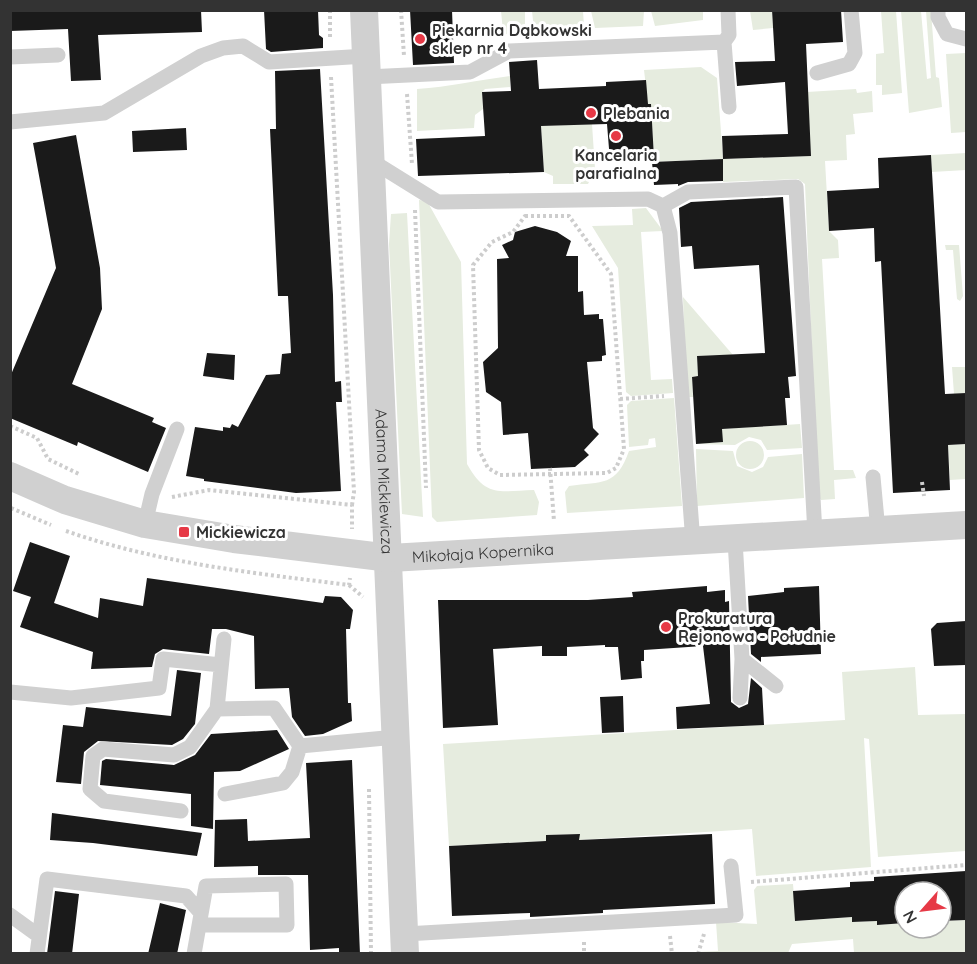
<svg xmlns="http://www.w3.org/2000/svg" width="977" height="964" font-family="Quicksand,sans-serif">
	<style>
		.green { fill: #e6ecdf }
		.building { fill: #1a1a1a }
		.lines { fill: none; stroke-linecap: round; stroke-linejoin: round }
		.path { stroke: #cdcdcd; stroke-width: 4; stroke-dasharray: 3 3; stroke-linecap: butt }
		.service { stroke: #d0d0d0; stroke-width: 15 }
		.minor { stroke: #d0d0d0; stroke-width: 28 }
		.poi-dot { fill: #e63946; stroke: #fff; stroke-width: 2 }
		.labels { text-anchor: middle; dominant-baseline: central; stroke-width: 6; stroke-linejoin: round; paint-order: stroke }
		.poi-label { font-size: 16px; font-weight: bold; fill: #333; stroke: #fff; text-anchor: start }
		.street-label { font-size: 16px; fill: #333; stroke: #fff }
	</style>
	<rect width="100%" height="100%" fill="#fff"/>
	<path class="green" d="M501,11h24v21l-19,2 -3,-3z
		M532,11h51l1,15 -2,3 -44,4 -4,-3z
		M591,11h53l-1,15 -48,2z
		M651,11h52v9l-48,6z
		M750,11h22l1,17 -20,2z
		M881,11h15l6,82 -20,2v-10h-6v-31l8,-1z
		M901,11h20l6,68 4,-1 -5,-67h5l5,66 3,1 3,29 -33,6z
		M966,53v79l-15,1 -5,-79z
		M701,67l16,11 6,81 87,-3 -3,-64 49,-3 1,4 15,-2 1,21 -20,2 2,20 -9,1 1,25 -22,1 4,70 9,9 1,18 -17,1 12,211h19l3,8 -22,2 1,19 -14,1 -3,-5 -13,-311 -7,-5 -75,3 -1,-23 -70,3 2,-4 -3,-54h-3l-4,-34z
		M510,76v11l-25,2 -3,3 1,17 -8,6 -1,13 -57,3v-42c32,-2 61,-9 93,-13z
		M592,124l3,45 -7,15h-35v-8l-9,-4 -3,-46z
		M966,153v17l-34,2 -1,-17z
		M419,200l8,1 34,61 6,202c19,34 32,27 67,26l5,12 -2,13 -100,7 -5,-5z
		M646,208l17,23 -22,1 10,148 21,-1 1,14 -42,3 -5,-4 -8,-124 -26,-42 41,-1 -1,-16z
		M407,213l16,304 -21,-3 -13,-270 2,-30z
		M945,245h14l4,51 -3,5 -3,-2 -4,-49h-7z
		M683,297l50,58 -36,1 1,20 -6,1 1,20h-7z
		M952,367h14v26l-12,1z
		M674,398l8,108 -115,7 -2,-21 4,-6c34,-5 47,1 60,-35l27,-4 -1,-9 -6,1 -1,6 -19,2 -2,-42 4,-4z
		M800,424l2,24 -35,2 -6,-10 -12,-3 -14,8 -39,-1 26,-2v-13z
		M736 455a14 14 0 1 1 28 0a14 14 0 1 1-28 0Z
		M966,444v35l-16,1 -2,-35z
		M696,449l37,2 4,15 15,6 11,-5 5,-10 34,-3 2,44 -107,8z
		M915,667l3,48 48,-1v137l-88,6 -9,-118 -5,-1 7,129 -115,9 -4,-47 -173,11v-6l-33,1v6l-97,5 -6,-102 402,-24 -3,-48z
		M793,884l3,37 56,-4 1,5 24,-1v4l28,-2v5h36v-7l25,-1v33h-112l-1,-14 -61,5 -4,9 -129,1 59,-3 -2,-29 41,2 -3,-34 3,-4z"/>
	<path class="building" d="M10,10h191l1,22 -104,3 3,45 -30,1 -3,-52 -58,2z
		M264,10h54l1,25 4,3v10l-52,4 -5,-3z
		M410,10h42l2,53 -41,2z
		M772,10h69l2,32 -37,2 5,112 -88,3 -1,-23 66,-2 -3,-52 -48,4 -2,-24 40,-1z
		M537,60l2,29 67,-3v-4l40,-2 2,24h3l3,54 -44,3 -3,-37 -66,2 3,46 -126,4 -2,-37 69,-3 -3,-44 29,-1 -2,-29z
		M320,69l13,226 2,87 6,-1 1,21h-6l5,89 -45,2 -92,-12v-2l-18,-3 9,-49 28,4v-4l7,1 2,-4 6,3 28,-52 14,-1 2,-20 9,-1 -3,-57h-10l-8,-167h6l-1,-58z
		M186,128l1,22 -54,2 -1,-21z
		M76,135l24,133 2,41 -30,75 82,34 -2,4 14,6 -18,44 -70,-30 -1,4 -67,-28v-41l46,-109 -23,-125z
		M931,155l14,239 21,-1v51l-18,1 2,45 -57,3 -12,-232 -6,1 -1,-34 -45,3 -2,-40 52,-3 -1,-30z
		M723,159v22l-35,1 -10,4v-2l-24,1 -2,-23z
		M783,197l13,179 -8,1 2,21h-5l2,27 -65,4 1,13 -27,2 -4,-67 6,-1 -1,-20 68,-3 -6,-88 -65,4 -2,-23 -11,1 -2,-39 12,-6z
		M535,226l22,6 14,9 -5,15h12v36l5,-1 1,24 15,-1v5h4l3,36 -4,1v5l-15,1 6,66 6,6 -15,16 5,5 -14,12 -44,2 -3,-36 -25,2 -2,-33 -15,-10 -3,-30 15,-14 -1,-89 12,-1 -7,-13 11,-5 2,-8z
		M207,353l28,2 -1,25 -31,-4z
		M30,542l40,14 -16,47 44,15 2,-20 43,8 4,-28 176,25 2,-7 16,1 12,13 -3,19h-4l2,74h3l1,18 -29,13 -18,2 -13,-19 -3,-29 -34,1 -1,-53 -28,-7h-14l-3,25 -46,-5 -8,5 -3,13 -61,2 2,-17 -73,-25 11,-30 -18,-6z
		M707,586v6l18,-2v12l4,-1 2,101 8,6 9,-4 3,-26 11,10 2,37 -87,4 -1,-22 34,-3 -7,-58 -59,4v11h-3l1,17 -21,2 -3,-33h-13v-2l-38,2v9h-25v-10l-49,3 5,76 -55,3 -5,-128h150l45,-3 -1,-5z
		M819,586l2,68 -60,3v5l-10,-8 -3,-58 36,-4v-4z
		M966,621v44l-32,1 -3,-37 6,-6z
		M177,670l24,3 -6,51 -12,15 -11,6 -74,-4 -14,11 -3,32 -25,-2 7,-57 20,2 3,-20 85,9z
		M623,696l1,36 -22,1 -2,-36z
		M277,730l12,19 -49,22 -26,1 -1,57 -22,-3v-32l-91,-9 2,-24 4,-2 68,6 21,-10 16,-21z
		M352,760l8,194h-21v-6l-29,2 -2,-75h-50v-9l-44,1 1,-47 32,-1 1,22 62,-3 -4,-75z
		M52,813l150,20 -5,23 -104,-13 -43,-3z
		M580,834l-1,6 133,-6 3,70 -112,6v3l-73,4v-4l-78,3 -3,-70 97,-5v-6z
		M966,871v49l-25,1v-29h-36v31l-28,2v-4l-25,1v-5l-57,4 -2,-30 57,-4v-5l24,-1v-4z
		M55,891l24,3 -7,60h-25z
		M160,903l26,7 -9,44h-29z"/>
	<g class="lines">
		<path class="path" d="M330,10v30
			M401,10l3,46
			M331,77l23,415 -2,13
			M407,94l5,70
			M415,210l11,278
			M525,216h44l42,58 13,175 -8,19 -9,5 -107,2 -12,-7 -9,-18 -6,-185 19,-23 21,-10z
			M620,399l44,-3
			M10,426l27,12 11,21 33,16
			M550,468l4,53
			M922,482l2,14
			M172,497l37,-7 143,15v24
			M11,508l40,17
			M66,531c92,32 187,42 283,54l1,-7
			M349,585l14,12
			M369,789l2,165
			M751,882l215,-17
			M670,936l2,18
			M584,942v12
			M698,954l6,-20"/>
		<path class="service" d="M938,10v7l9,17 19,5
			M724,42l5,65
			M10,57l48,-2
			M817,73l32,-9 6,-11 -4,-43
			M367,77l103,-5 39,-21 215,-9 5,-7 -1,-25
			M10,122l94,-9 97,-57 22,-8 20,-2 26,16 97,-6
			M372,161l66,41 210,-3 15,7 7,27 23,310
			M663,206l25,-14 108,-5 19,347
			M873,477l5,54
			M145,524l7,-30 25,-65
			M735,540l7,119 34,27
			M224,639l-7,70 57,-1 26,38
			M10,692l61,6 88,-10 4,-29 58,6
			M740,698l2,-39
			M300,746l96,-9
			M225,794l58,-11 9,-11 8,-26
			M181,811l-77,-10 -14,-12 3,-33 10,-7 71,6 16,-8 27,-38
			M10,915l29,21
			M405,934l331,-19 -5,-49
			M37,954l10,-75 139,17 15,17
			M194,954l12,-68 80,-2 1,41h-88"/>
		<g class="minor">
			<path id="s1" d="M364,10l41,944"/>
			<path id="s2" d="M10,476l55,24 80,24 89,15 156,19 576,-33"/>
		</g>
	</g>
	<g class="poi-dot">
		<circle cx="420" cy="39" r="6"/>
		<circle cx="591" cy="113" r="6"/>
		<circle cx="616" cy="136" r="6"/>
		<rect x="178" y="526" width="12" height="12" rx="3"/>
		<circle cx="666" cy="627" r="6"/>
	</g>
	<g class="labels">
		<g class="poi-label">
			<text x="432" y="30">Piekarnia Dąbkowski<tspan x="432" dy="18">sklep nr 4</tspan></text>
			<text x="603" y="113">Plebania</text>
			<text x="616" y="155" text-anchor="middle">Kancelaria<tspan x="616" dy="18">parafialna</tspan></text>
			<text x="196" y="532">Mickiewicza</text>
			<text x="678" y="618">Prokuratura<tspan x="678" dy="18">Rejonowa - Południe</tspan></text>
		</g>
		<g class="street-label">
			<text stroke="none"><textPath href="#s1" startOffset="472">Adama Mickiewicza</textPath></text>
			<text stroke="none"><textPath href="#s2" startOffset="484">Mikołaja Kopernika</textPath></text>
		</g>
	</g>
	<rect width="977" height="964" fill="none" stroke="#333333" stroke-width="24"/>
	<g transform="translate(923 910) rotate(242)"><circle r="28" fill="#ffffff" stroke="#adadad" stroke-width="1.5"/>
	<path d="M0-4.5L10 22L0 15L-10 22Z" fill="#e63946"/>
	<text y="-9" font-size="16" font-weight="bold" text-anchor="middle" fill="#333333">N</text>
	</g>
</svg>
